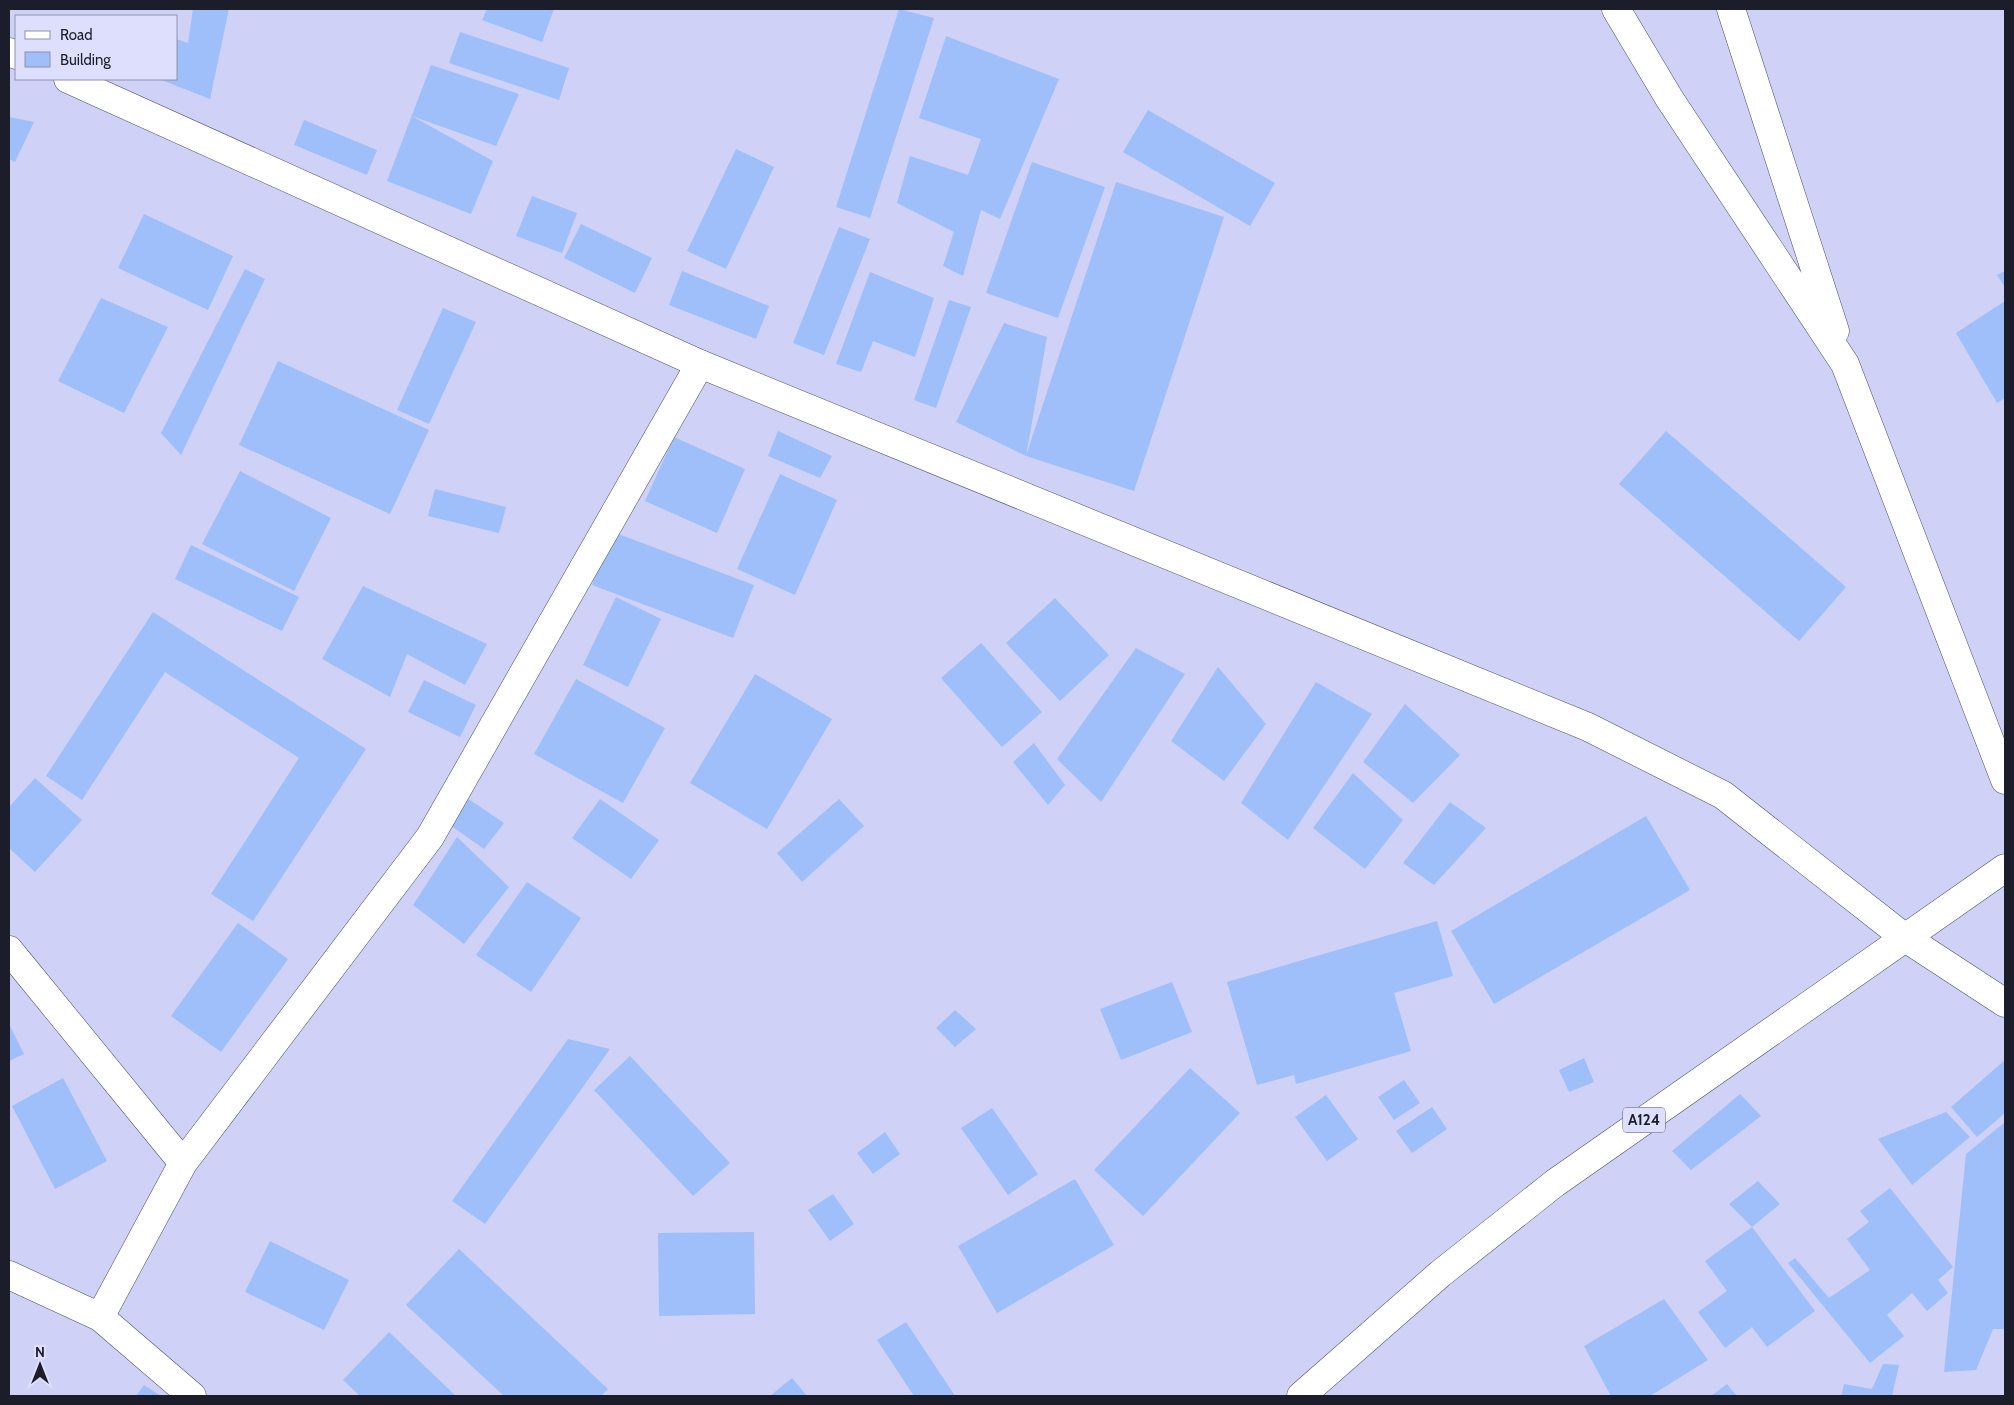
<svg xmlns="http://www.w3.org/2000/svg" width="2014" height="1405" font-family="Cabin,sans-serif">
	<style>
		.building { fill: #9ebff9 }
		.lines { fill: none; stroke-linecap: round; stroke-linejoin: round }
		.minor-casing { stroke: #4c4e6d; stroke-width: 29 }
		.tertiary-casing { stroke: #4c4e6d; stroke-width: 29 }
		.trunk-casing { stroke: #4c4e6d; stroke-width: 29 }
		.minor { stroke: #fff; stroke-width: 28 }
		.tertiary { stroke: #fff; stroke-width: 28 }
		.trunk { stroke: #fff; stroke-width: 28 }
		.labels { text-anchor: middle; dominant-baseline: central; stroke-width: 5; stroke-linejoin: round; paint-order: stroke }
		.shield { fill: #dddffd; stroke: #565769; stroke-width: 1 }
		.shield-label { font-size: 15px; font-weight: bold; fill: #1c1d2a }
	</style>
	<rect width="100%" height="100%" fill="#cfd2f6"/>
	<path class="building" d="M193,9h36l-19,90 -51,-20h17v-40l12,4z
		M487,9h67l-12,33 -60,-22z
		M899,9l35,9 -64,200 -34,-11z
		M460,32l109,36 -10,32 -110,-37z
		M946,36l113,43 -59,140 -19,-9 -18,66 -20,-10 11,-34 -57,-29 13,-47 58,19 13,-36 -62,-21z
		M431,65l88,29 -23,52 -84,-30 81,45 -22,53 -84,-33z
		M1148,110l127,73 -25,43 -127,-74z
		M9,117l25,5 -19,40 -6,-3z
		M304,120l73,30 -10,25 -73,-30z
		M736,149l38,18 -48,102 -39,-18z
		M1032,162l73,25 -47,131 -72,-25z
		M1116,182l108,35 -90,274 -108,-35z
		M532,196l45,17 -15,40 -46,-17z
		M144,214l89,42 -25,54 -90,-42z
		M581,224l71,34 -17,35 -71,-35z
		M839,227l31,12 -46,116 -31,-12z
		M245,269l20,10 -84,176 -20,-22z
		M682,271l87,35 -13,33 -87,-34z
		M2005,271v16l-8,-12z
		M870,272l64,26 -19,59 -42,-16 -12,31 -25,-8z
		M101,298l67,29 -44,86 -66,-32z
		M949,300l22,7 -35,101 -22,-8z
		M2005,301v97l-8,5 -41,-70z
		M443,308l33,14 -47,102 -32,-14z
		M1004,323l43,14 -21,119 -70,-34z
		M278,361l151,69 -39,84 -151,-69z
		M778,431l54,25 -12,22 -52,-22z
		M1666,431l180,156 -47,54 -180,-157z
		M674,437l71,32 -28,64 -72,-32z
		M240,471l91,47 -37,73 -92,-47z
		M780,474l57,26 -42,95 -58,-26z
		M435,489l71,18 -7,26 -71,-17z
		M613,532l141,53 -21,53 -141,-53z
		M191,545l108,52 -17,34 -107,-52z
		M363,586l124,58 -22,41 -58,-31 -17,43 -68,-38z
		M616,597l45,22 -33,68 -45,-22z
		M1055,598l54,57 -49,46 -54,-58z
		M153,612l213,137 -113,172 -42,-27 88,-136 -134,-86 -83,128 -36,-24z
		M981,643l61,69 -40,35 -61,-69z
		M1136,648l49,26 -84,128 -44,-43z
		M1218,667l48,57 -42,57 -53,-40z
		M755,674l77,45 -65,110 -77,-46z
		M576,679l89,49 -42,75 -89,-49z
		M424,680l52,25 -16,32 -52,-25z
		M1316,682l56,32 -84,126 -47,-37z
		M1405,704l55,51 -47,48 -50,-41z
		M1034,743l31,42 -17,20 -35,-43z
		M1353,773l50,47 -38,49 -52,-41z
		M35,778l47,42 -47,52 -26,-24v-41z
		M464,796l40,27 -20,26 -34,-24z
		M600,799l59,41 -28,39 -59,-41z
		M839,799l25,27 -62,56 -25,-29z
		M1450,802l36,26 -52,57 -31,-22z
		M1646,816l44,74 -196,114 -43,-73z
		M457,837l52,50 -45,57 -51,-39z
		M527,882l54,36 -50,74 -55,-37z
		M1437,921l16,55 -59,17 17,58 -115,33 -2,-9 -37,10 -30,-103z
		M238,923l50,36 -67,93 -50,-36z
		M1172,982l20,50 -71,28 -21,-51z
		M955,1010l21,19 -21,18 -19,-19z
		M9,1024l15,30 -15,7z
		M568,1039l42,10 -125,175 -33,-23z
		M630,1056l100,107 -37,33 -99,-106z
		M1584,1058l10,24 -25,10 -10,-22z
		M2005,1060v53l-28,24 -26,-30z
		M1190,1068l50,45 -97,103 -49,-46z
		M63,1078l44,83 -52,28 -43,-83z
		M1404,1080l16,23 -26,17 -16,-23z
		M1740,1094l21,22 -70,54 -19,-19z
		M1326,1095l32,44 -31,22 -32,-44z
		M1432,1107l15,22 -35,24 -16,-22z
		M992,1108l46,66 -30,21 -47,-67z
		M1946,1112l24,25 -58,48 -34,-46z
		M2005,1122v207h-12l-17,41 -32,2 22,-218z
		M885,1132l15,22 -27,20 -16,-21z
		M1075,1179l39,66 -117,68 -39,-67z
		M1758,1181l22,23 -28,23 63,84 -48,36 -15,-20 -27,21 -27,-36 29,-21 -22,-30 47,-34 -23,-23z
		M1890,1188l63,79 -15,13 10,13 -21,18 -15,-18 -25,22 17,21 -34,27 -82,-100 7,-5 34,40 41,-28 -23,-31 22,-17 -9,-11z
		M833,1194l21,30 -24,17 -22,-31z
		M754,1232l1,82 -96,2 -1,-83z
		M270,1241l79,39 -25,50 -79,-38z
		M459,1249l149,140 -7,7h-97l-98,-91z
		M1664,1299l44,61 -58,36h-39l-27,-50z
		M906,1322l49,74h-41l-37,-56z
		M389,1332l67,64h-96l-17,-16z
		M1883,1364l16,1 -7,31h-51l3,-12 28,5z
		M792,1378l15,18h-37z
		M1727,1384l10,12h-26z
		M144,1385l17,11h-25z"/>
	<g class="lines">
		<defs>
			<path id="minor" d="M1616,9l53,89 176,266 160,416
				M1731,9l104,322
				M1904,937l101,66
				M9,950l174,213
				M9,1275l91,42 92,79
				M100,1317l83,-154 247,-326 270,-473"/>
			<path id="tertiary" d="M9,52l7,3
				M68,79l632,285 888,363 135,68 181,142"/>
			<path id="trunk" d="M1301,1396l139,-122 115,-91 450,-315"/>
		</defs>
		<use href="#minor" class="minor-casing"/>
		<use href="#tertiary" class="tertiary-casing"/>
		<use href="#trunk" class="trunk-casing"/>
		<use href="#minor" class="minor"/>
		<use href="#tertiary" class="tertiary"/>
		<use href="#trunk" class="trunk"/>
	</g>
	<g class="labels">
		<rect class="shield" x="1623" y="1107.5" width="42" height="25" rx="4"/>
		<g class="shield-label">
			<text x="1644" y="1120">A124</text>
		</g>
	</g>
	<rect width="2014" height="1405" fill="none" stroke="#1c1d2a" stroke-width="20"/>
	<rect x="15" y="15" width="162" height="65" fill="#dddffd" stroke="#9091a9"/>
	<rect x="25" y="31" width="25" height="8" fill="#ffffff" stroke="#9091a9"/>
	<text x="60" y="40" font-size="15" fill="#1c1d2a">Road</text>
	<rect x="25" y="52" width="25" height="15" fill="#9ebff9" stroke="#9091a9"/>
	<text x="60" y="65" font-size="15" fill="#1c1d2a">Building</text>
	<g transform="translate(40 1365)" stroke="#dddffd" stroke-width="4" paint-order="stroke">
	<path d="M0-4L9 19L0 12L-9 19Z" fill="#1c1d2a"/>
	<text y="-8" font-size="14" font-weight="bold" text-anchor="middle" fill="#1c1d2a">N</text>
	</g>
</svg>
